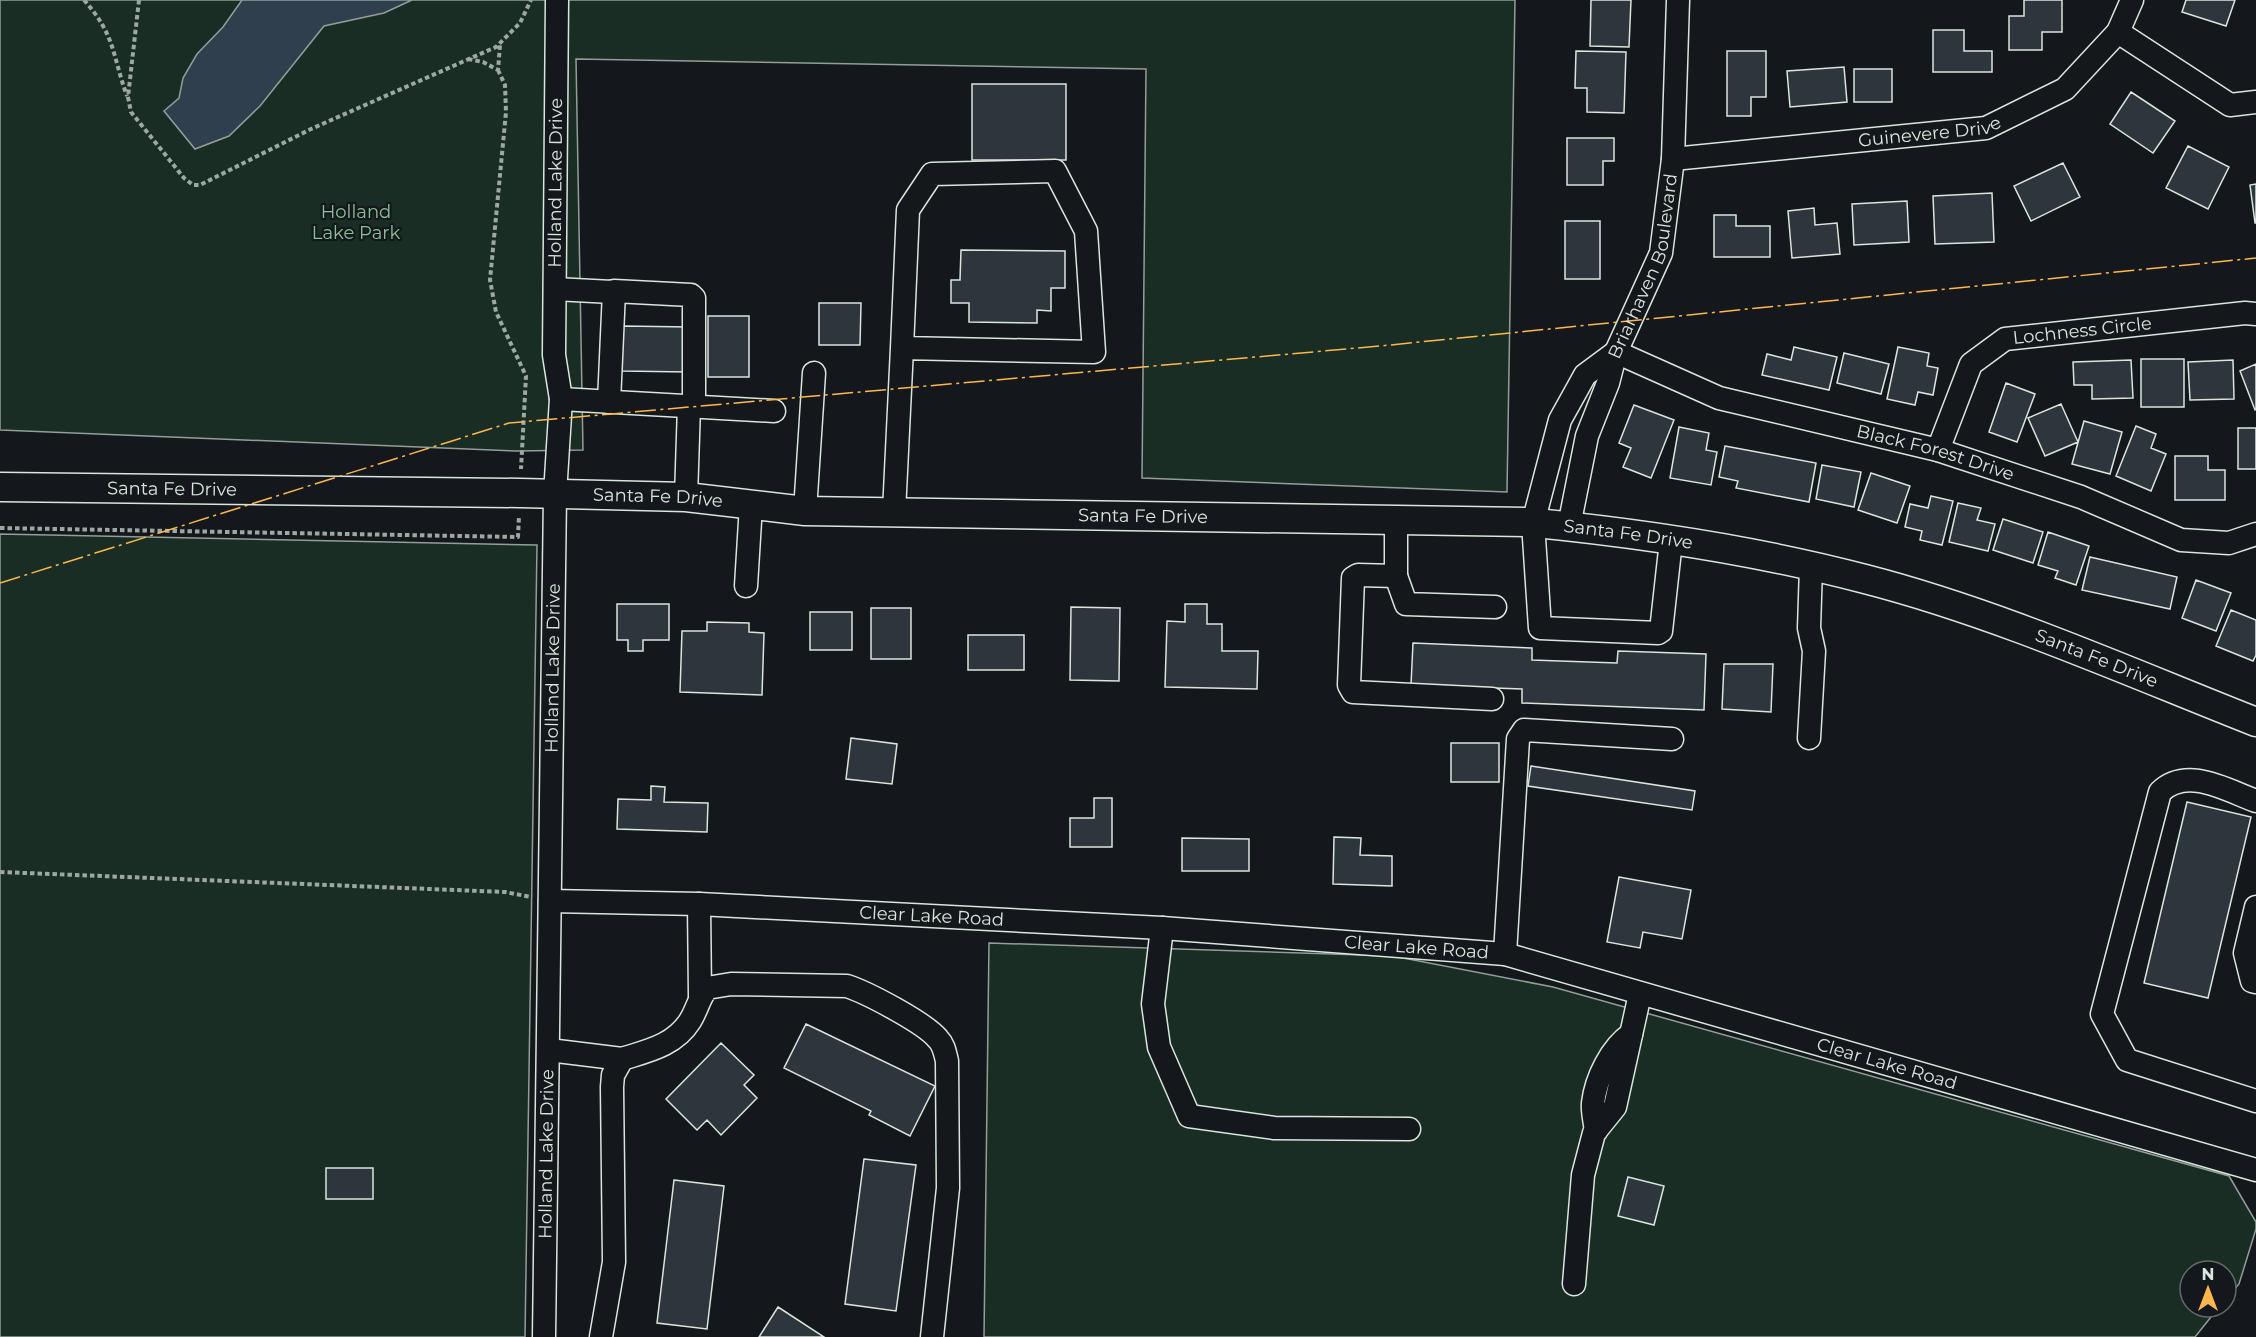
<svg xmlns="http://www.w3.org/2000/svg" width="2256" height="1337" font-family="Montserrat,sans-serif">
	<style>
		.green { fill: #1a2d24; stroke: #939e99; stroke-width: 1.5 }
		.water { fill: #2f3f4d; stroke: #939e99; stroke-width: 1.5 }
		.building { fill: #2c363c; stroke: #d8e6dc; stroke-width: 1.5 }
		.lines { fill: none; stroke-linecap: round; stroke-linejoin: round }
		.minor-casing { stroke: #d8e6dc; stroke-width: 25 }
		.major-casing { stroke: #d8e6dc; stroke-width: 31 }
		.path { stroke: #9da8a2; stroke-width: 4; stroke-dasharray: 4.5 3; stroke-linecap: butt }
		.minor { stroke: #14181c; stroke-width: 22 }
		.major { stroke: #14181c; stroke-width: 28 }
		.power { stroke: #ffb74d; stroke-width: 1.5; stroke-dasharray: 21 4.5 3 4.5; stroke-linecap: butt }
		.labels { text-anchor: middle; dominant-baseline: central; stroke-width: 4.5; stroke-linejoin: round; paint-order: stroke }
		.street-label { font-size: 18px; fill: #d8e6dc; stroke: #14181c }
		.park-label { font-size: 18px; fill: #8ac095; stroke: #14181c }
	</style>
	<rect width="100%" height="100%" fill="#14181c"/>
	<path class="green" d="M0,0h1515l-8,492 -365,-14 4,-409 -570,-10 7,391 -67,1 -516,-21z
		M0,534l537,11 -12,792h-525z
		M989,943l404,13 160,31 676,189 27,46v7l-17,55 -13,15v-28h-36v36h29l-24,30h-1211z"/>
	<path class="water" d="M242,0h170l-28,13 -60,13 -64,80 -31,30 -34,13 -31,-38 15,-13 4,-20 14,-24 26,-27z"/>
	<path class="building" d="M1591,0h40l-2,47 -39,-1z
		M2024,0h38v32h-20v18h-33v-34h15z
		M2186,0h49l-9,26 -44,-14z
		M1933,30h31v21h28v21h-59z
		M1576,51l50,1 -2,61 -37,-1v-24h-12z
		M1727,51h39v46h-15v19h-24z
		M1844,67l3,35 -57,5 -3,-36z
		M1854,69h38v33h-38z
		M972,84h94v76h-94z
		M2131,92l44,29 -22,32 -43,-29z
		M1567,138h47v23h-11v24h-36z
		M2188,146l41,21 -21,42 -42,-21z
		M2063,163l17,34 -49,24 -17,-35z
		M2256,184v39h-1l-5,-38z
		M1992,193l2,49 -59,2 -2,-48z
		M1907,201l2,41 -55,3 -2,-41z
		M1814,208l1,17 22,-2 3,31 -48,4 -4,-47z
		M1714,215h22v11h34v31h-56z
		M1565,221h35v58h-35z
		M961,250l104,1v37h-14v23l-14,-1v13l-68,-1v-19h-18v-23h9z
		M819,303h42l-1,42h-41z
		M708,316h41v61h-41z
		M622,326l68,1 -1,45 -68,-1z
		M1794,347l43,10 -8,33 -67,-15 5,-21 24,6z
		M1898,347l31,6 -2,13 11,2 -5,27 -15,-3 -3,13 -28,-6z
		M1844,353l45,11 -8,30 -44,-11z
		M2141,359h43v48h-43z
		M2131,360l2,38 -41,1v-14h-18l-1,-23z
		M2233,360l1,39 -44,1 -2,-38z
		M2256,364v45l-1,1 -15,-39z
		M2006,383l29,11 -18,48 -28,-10z
		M2061,404l17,38 -33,14 -17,-38z
		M1634,405l40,15 -23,58 -28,-11 8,-19 -12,-5z
		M2084,421l38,11 -12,42 -38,-10z
		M2136,426l20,8 -5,14 15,6 -15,37 -35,-15z
		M1679,427l30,6 -3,17 11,2 -6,33 -41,-7z
		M2238,428h18v41h-18z
		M1725,446l91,17 -7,39 -73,-14 2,-7 -19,-4z
		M2175,456h33v14h17v30h-50z
		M1822,465l39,7 -7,35 -38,-8z
		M1871,473l39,13 -13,37 -39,-13z
		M1931,496l22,5 -11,44 -22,-5 2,-9 -17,-4 5,-23 18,4z
		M1958,503l23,5 -4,12 18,4 -7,27 -39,-9z
		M2003,519l40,13 -10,31 -40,-13z
		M2048,532l41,14 -13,39 -21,-7 3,-7 -20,-6z
		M2090,557l87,20 -7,32 -88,-19z
		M2196,580l35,13 -15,38 -34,-13z
		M617,604h52v36h-26v11h-15v-11h-11z
		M1185,604h22v20h15v27h36l-1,38 -92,-2 2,-66 18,1z
		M1071,607l49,1 -1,73 -49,-1z
		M871,608h40v51h-40z
		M2231,610l25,10v35l-3,6 -37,-15z
		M810,612h42v38h-42z
		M707,622l42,1v9l15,1 -2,62 -82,-3 2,-61h25z
		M968,635h56v35h-56z
		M1413,643l119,5v12l85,3 1,-12 88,3 -2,56 -182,-7v-14l-111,-4z
		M1724,664h49l-2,48 -49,-3z
		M851,738l46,6 -5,40 -46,-5z
		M1451,743h48v39h-48z
		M1531,766l164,25 -3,19 -164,-24z
		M651,786l14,1 -1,15 44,1 -1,29 -90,-3 1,-30 33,1z
		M1094,798h18v49h-42v-29h24z
		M2187,802l64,15 -43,181 -64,-15z
		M1334,837l27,1 -1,17 32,1v30l-59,-2z
		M1182,838l67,1v32h-67z
		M1619,877l72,13 -9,49 -39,-7 -3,16 -33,-6z
		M806,1024l129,62 -25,50 -41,-21 2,-4 -87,-43z
		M721,1043l33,32 -10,10 13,13 -36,37 -14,-15 -10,10 -31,-31z
		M864,1159l52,6 -20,146 -51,-7z
		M326,1168h47v31h-47z
		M1628,1177l36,9 -10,39 -36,-9z
		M674,1180l50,6 -17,143 -50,-6z
		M778,1307l46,30h-65z"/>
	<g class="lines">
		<defs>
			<g id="minor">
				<path d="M2118,32l112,73 26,-3"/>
				<path id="s1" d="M1673,159l313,-31 79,-39 53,-57 14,-32"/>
				<path d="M555,289l57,3"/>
				<path id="s2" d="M1616,352l103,46 219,52 143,47 100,43 48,3 27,-9"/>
				<path d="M1616,352l-31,23 -25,45 -27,103 7,105 118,5 3,-2 10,-90"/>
				<path d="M561,399l213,12"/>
				<path d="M609,402l5,-111 77,4 3,3v109"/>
				<path id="s3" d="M1938,450l33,-86 34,-25 240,-26 11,1"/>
				<path d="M686,497l3,-91"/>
				<path d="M805,511l9,-138"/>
				<path d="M894,512l8,-164 192,4 -8,-121 -31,-60 -123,3 -24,36 -6,138"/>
				<path d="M1396,520v56l-38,-1 -5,3 -4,107 4,7 139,7"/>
				<path id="s4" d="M1569,526l18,-90 21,-53 8,-31 45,-99 12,-94 5,-159"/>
				<path d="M1396,576l10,28 89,3"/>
				<path d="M746,586l5,-81"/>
				<path d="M1809,738l5,-87 -5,-23 2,-61"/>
				<path d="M2256,801c-30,-11 -69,-35 -96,-9l-58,222 25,46 129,41"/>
				<path id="s5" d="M550,901l149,3 463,24 343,26 751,216"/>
				<path d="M699,904l1,92"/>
				<path d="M2256,907l-11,46 7,28 4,1"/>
				<path d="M1162,928l-9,76 6,43 30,69 85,12 135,1"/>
				<path d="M1505,954l13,-215 6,-9 148,9"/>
				<path d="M549,1050l73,9"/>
				<path d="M1596,1131c-1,-9 -4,-19 -3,-28 3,-25 18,-55 38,-69"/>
				<path d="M1574,1284l9,-109 11,-42 21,-26 25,-113"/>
				<path id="s6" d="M544,1337l11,-843 6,-95 -7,-44 3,-355"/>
				<path d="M601,1337l13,-75 -2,-175 1,-12 9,-16c25,-8 52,-13 68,-38 7,-11 9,-23 17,-33l24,-4 116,2c21,7 78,37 91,53 6,6 7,14 9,22l1,127 -16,149"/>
			</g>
			<g id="major">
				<path id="s7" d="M0,487l520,6 166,4 119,14 721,11c114,11 229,28 339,57 132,34 264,93 391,143"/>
			</g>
		</defs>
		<use href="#minor" class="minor-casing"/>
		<use href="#major" class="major-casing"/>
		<path class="path" d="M84,0c32,36 28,55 43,96
			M139,0l-11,97 3,15 53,66 9,7h7l111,-56 185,-82 24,-24 11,-23
			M468,59l15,3 15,8 2,-25
			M498,70l7,15 1,27 -16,168 6,32 30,64 -5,93
			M0,528l518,9 1,-21
			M0,872l505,20 26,5"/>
		<use href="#minor" class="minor"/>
		<use href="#major" class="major"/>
		<path class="power" d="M0,583l509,-160 871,-77 876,-88"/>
	</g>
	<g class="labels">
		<g class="street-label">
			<text stroke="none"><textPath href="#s1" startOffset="258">Guinevere Drive</textPath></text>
			<text stroke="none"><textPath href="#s6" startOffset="1155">Holland Lake Drive</textPath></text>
			<text stroke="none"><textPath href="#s4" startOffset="272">Briarhaven Boulevard</textPath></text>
			<text stroke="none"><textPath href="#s3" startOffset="212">Lochness Circle</textPath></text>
			<text stroke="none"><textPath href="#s2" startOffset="336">Black Forest Drive</textPath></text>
			<text stroke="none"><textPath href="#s7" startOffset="172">Santa Fe Drive</textPath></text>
			<text stroke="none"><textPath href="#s7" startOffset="658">Santa Fe Drive</textPath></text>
			<text stroke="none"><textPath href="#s7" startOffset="1144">Santa Fe Drive</textPath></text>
			<text stroke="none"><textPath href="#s7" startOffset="1630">Santa Fe Drive</textPath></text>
			<text stroke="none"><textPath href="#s7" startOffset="2116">Santa Fe Drive</textPath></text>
			<text stroke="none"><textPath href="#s6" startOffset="669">Holland Lake Drive</textPath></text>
			<text stroke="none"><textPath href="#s5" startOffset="382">Clear Lake Road</textPath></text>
			<text stroke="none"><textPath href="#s5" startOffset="868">Clear Lake Road</textPath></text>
			<text stroke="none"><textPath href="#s5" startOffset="1354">Clear Lake Road</textPath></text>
			<text stroke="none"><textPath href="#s6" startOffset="183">Holland Lake Drive</textPath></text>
		</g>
		<g class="park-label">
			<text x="356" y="212">Holland<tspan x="356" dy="21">Lake Park</tspan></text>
		</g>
	</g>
	<g transform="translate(2208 1289)"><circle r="28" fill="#14181c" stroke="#626a69" stroke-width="1.5"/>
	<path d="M0-4.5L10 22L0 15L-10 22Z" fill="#ffb74d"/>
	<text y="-9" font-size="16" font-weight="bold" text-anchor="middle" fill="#d8e6dc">N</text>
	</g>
</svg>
